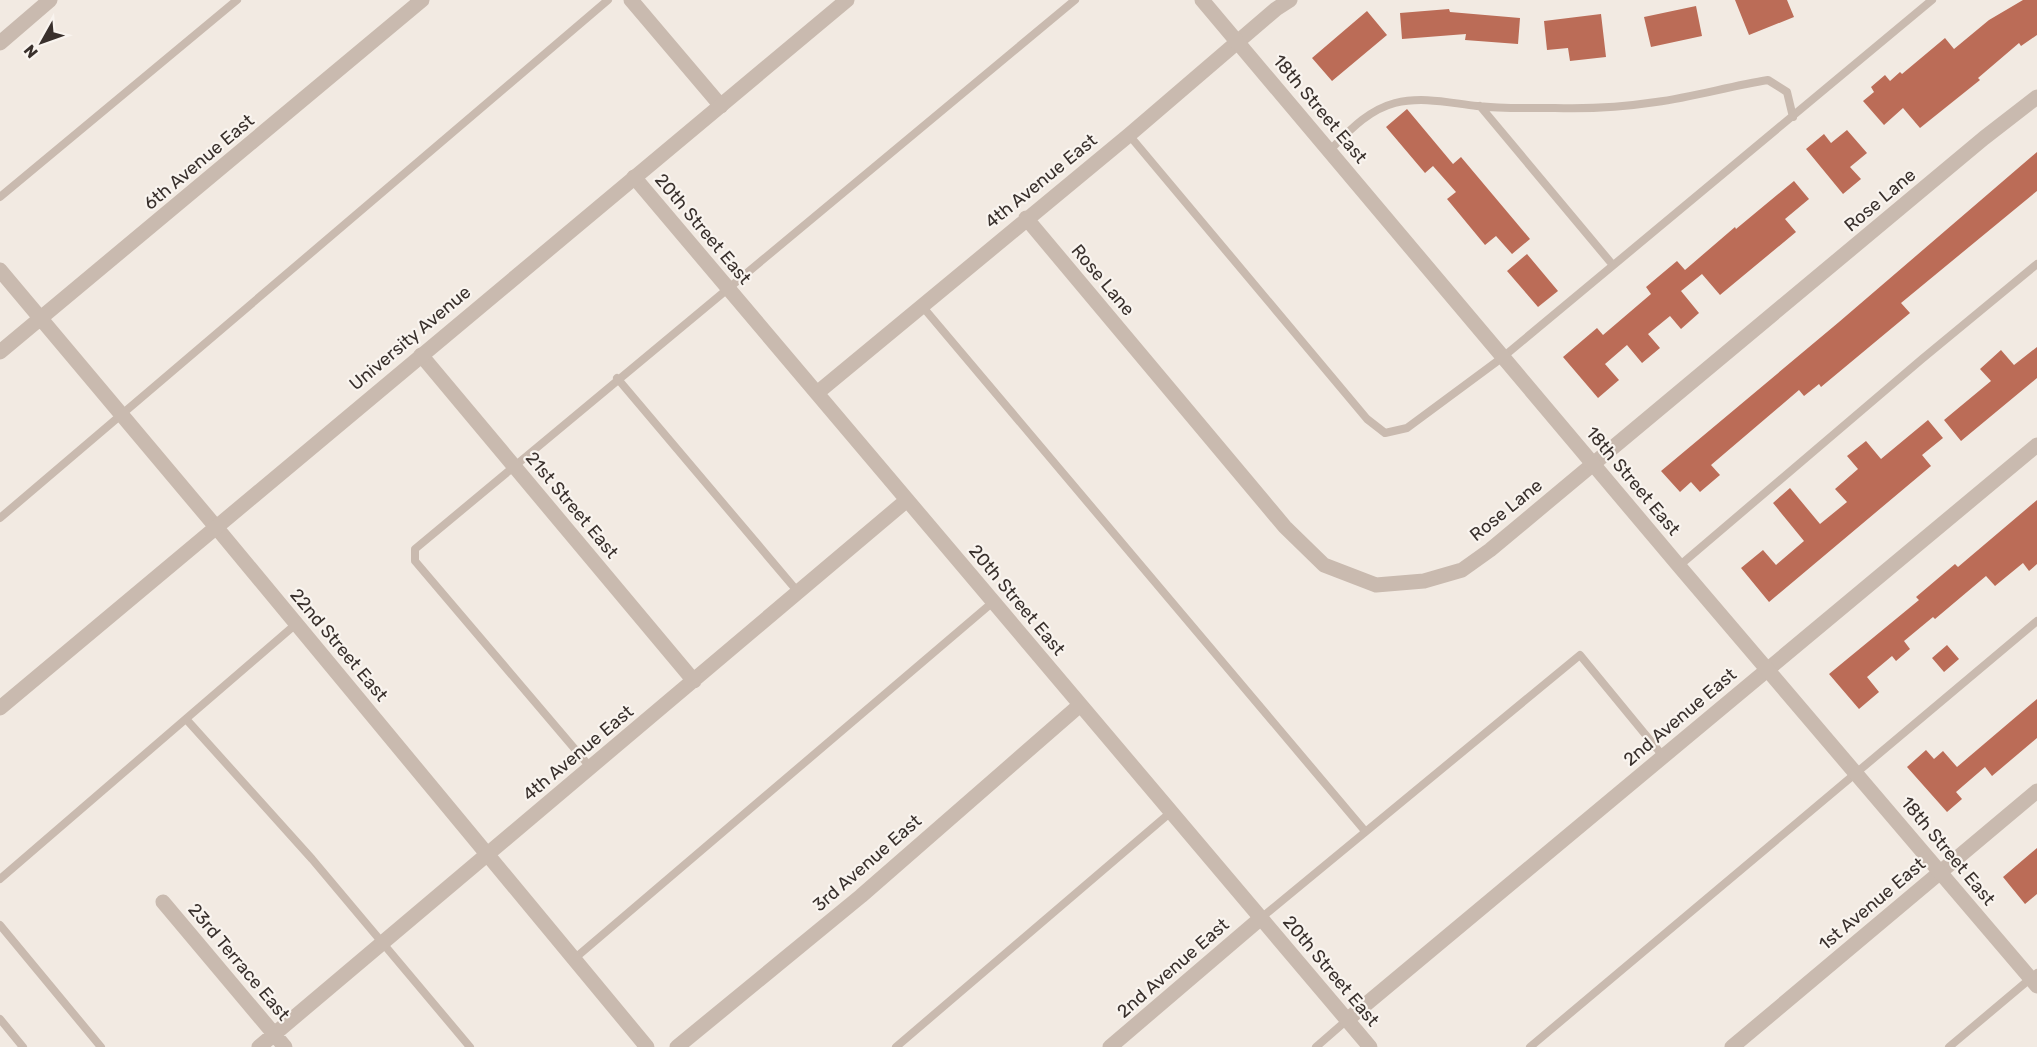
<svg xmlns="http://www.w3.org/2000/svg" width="2037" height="1047" font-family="Rubik,sans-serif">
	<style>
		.building { fill: #bb6c57 }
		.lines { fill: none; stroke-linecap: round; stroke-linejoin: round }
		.service { stroke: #c9baaf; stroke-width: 8 }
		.minor { stroke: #c9baaf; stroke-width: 15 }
		.tertiary { stroke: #c9baaf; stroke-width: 15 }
		.labels { text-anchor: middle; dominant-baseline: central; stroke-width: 4.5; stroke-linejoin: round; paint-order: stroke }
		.street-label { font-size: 18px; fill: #39302c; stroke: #f9f4ef }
	</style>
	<rect width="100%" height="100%" fill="#f2eae2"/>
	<path class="building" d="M1735,0h52l7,17 -45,18z
		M2023,0h14v35l-16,11 -2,-3 -41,35 2,2 -60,48 -17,-20 -19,17 -21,-24 11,-9 -3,-5 14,-12 5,6 10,-9 2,2 43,-36 9,11 35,-29z
		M1696,6l6,30 -51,11 -7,-30z
		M1449,9l1,3 70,6 -2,26 -53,-4 1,-6 -64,5 -2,-26z
		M1367,11l20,24 -55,46 -20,-23z
		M1601,14l5,43 -36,4 -2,-13 -21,2 -3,-29z
		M1407,109l46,55 8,-7 69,82 -18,15 -16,-18 -11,9 -38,-46 9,-7 -23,-26 -8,7 -39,-46z
		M1847,130l20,23 -17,14 11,12 -18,15 -37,-45 18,-15 7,9z
		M2037,152v39l-136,112 9,10 -89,74 -2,-3 -15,12 -5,-6 -88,75 9,10 -20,17 -9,-10 -11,10 -19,-21 178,-149z
		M1794,181l15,18 -24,20 11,13 -76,63 -18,-21 -21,17 18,22 -18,16 -11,-13 -22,18 12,14 -18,15 -15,-18 -22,19 14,16 -21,18 -35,-41 34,-29 6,7 48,-41 -5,-7 31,-26 8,9 50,-43 1,2z
		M1527,254l31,37 -20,16 -31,-36z
		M2037,347v31l-76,63 -17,-21 47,-39 -11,-12 21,-19 13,15z
		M1928,420l15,18 -21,17 9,11 -162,136 -28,-34 22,-18 13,15 28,-24 -31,-38 17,-15 30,36 27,-22 -12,-13 23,-20 -11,-13 19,-15 15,18z
		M2037,500v64l-8,7 -6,-8 -28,23 -9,-10 -51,43 -2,-2 -29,24 6,8 -14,12 -4,-5 -25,21 12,15 -20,17 -30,-35 90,-74 -3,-3 39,-33 3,3z
		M1947,645l12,14 -15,13 -12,-14z
		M2037,699v39l-45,38 -7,-9 -29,25 6,7 -15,13 -40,-45 19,-17 8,9 9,-8 14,16z
		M2037,848v46l-12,10 -22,-27z"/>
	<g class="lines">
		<path class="service" d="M1480,106l132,158
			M1129,135l238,284 18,14 22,-5 96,-71 429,-357
			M1330,150c19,-19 38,-40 65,-47 28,-7 55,0 82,3 26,3 53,2 78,2 34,1 68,-1 101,-6 38,-5 74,-16 112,-22l19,12 6,25
			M0,197l237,-197
			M922,306l443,525
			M617,378l181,214
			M0,518l608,-518
			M1679,566l243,-207 115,-95
			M186,719l126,140 158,188
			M591,768l-176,-207v-12l660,-549
			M0,879l296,-255
			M1261,918l319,-263 83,101
			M0,925l101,122
			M574,959l419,-357
			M0,1019l23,28
			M896,1047l275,-235
			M1316,1047l31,-27
			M1530,1047l507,-426
			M1949,1047l88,-74"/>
		<path class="minor" d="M631,0l90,106
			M0,43l50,-43
			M634,177l736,870
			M1026,218l259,309 39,38 52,20 48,-4 38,-11 28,-20 494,-412 53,-41
			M0,270l216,257 431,520
			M0,352l422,-352
			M421,355l273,326
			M817,393l312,-258 147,-126 14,-9
			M163,902l122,145
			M1347,1020l690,-575
			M259,1047l648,-547
			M677,1047l184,-151 219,-191
			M1110,1047l151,-129
			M1732,1047l305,-256"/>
		<path class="tertiary" d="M1202,0l477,566 358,420
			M0,708l847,-708"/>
	</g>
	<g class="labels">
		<g class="street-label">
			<text transform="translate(1320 109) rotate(50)">18th Street East</text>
			<text transform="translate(199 162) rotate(-40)">6th Avenue East</text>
			<text transform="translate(1041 181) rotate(-39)">4th Avenue East</text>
			<text transform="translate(1880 200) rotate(-40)">Rose Lane</text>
			<text transform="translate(703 229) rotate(50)">20th Street East</text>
			<text transform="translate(1103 280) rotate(50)">Rose Lane</text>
			<text transform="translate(410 338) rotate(-40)">University Avenue</text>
			<text transform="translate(1633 481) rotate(50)">18th Street East</text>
			<text transform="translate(572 505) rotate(50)">21st Street East</text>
			<text transform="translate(1506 510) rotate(-39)">Rose Lane</text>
			<text transform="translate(1017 600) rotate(50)">20th Street East</text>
			<text transform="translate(339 645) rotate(50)">22nd Street East</text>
			<text transform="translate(1680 717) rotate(-40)">2nd Avenue East</text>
			<text transform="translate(578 753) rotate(-40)">4th Avenue East</text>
			<text transform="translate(1948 851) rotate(50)">18th Street East</text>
			<text transform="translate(867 863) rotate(-41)">3rd Avenue East</text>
			<text transform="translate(1872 904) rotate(-40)">1st Avenue East</text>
			<text transform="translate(239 962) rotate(50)">23rd Terrace East</text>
			<text transform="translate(1173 968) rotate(-41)">2nd Avenue East</text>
			<text transform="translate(1331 971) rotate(50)">20th Street East</text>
		</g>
	</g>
	<g transform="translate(42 42) rotate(230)" stroke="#f9f4ef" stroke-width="4.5" paint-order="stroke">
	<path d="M0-4.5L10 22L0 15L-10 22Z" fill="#39302c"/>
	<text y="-9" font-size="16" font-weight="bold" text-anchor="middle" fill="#39302c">N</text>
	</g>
</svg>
